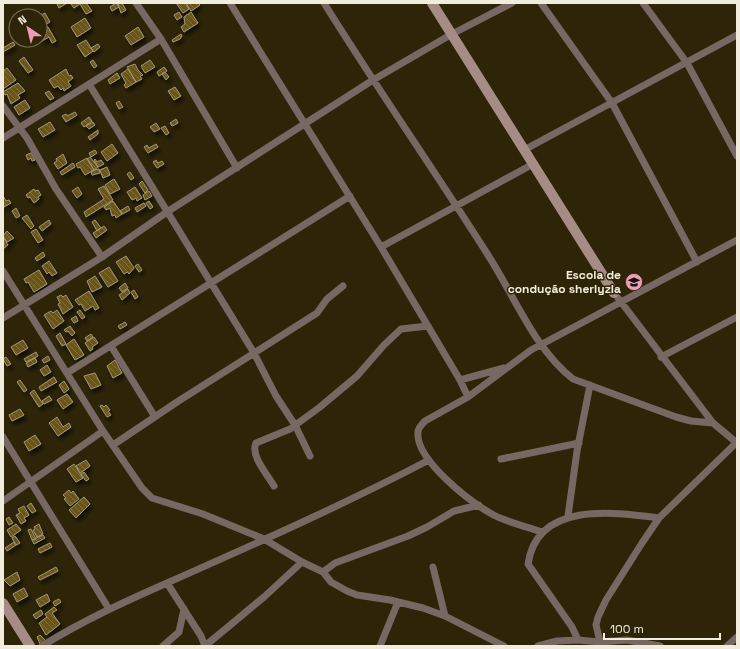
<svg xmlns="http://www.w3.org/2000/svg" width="740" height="649" font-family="'Space Grotesk',sans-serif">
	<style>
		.building { fill: url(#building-back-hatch); stroke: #a19678; filter: url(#shadow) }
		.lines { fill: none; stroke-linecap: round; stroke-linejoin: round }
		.street { stroke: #776863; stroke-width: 7 }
		.secondary { stroke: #a58d86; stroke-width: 10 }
		.labels { text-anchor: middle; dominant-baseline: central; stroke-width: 3; stroke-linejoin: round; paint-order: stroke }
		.poi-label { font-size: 12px; font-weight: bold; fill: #f2ecdc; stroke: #2e2509; text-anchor: end }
	</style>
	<defs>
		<pattern id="building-back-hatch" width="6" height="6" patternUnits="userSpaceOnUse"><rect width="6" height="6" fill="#695516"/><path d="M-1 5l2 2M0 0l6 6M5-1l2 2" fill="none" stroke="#7f6e37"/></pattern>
		<filter id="shadow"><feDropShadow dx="2.5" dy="4" stdDeviation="2" flood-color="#0009"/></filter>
	</defs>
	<rect width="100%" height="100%" fill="#2e2509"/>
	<path class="building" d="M59,3h8l-8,5 -2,-4z
		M73,3h13l6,8 -6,3 -6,-10 -6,4 -3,-4z
		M116,3l3,4 -7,4 -2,-4z
		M122,3l4,7 -5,3 -3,-9z
		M176,3h10l3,6 -6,4z
		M186,3h12l2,2 -9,6z
		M179,12l3,5 -5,3 -3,-5z
		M191,12l7,11 -14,9 -3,-5 4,-3 -1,-7z
		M45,13l5,9 -8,4 -3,-10z
		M85,18l6,10 -14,9 -6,-10z
		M48,27l8,14 -4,2 -3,-6 -7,4 -2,-3v-7z
		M138,27l6,10 -13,8 -6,-9z
		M181,34l1,2 -2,3 -7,3 -1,-2z
		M86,40l7,11 -8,6 -8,-12z
		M13,42l2,3 -12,7v-4z
		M98,44l2,3 -6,5 -3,-4z
		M24,57l9,13 -5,3 -9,-12z
		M93,60l4,6 -3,2 -4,-6z
		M150,60l5,7 -10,6 -4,-7z
		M135,64l3,6 5,5 -3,1 2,3 -6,3 -9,-15z
		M164,67l3,4 -8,5 -2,-4z
		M7,68l9,12 -13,9v-18z
		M66,69l3,7 2,-1 2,3 -5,4 3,4 -7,5 -1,-3 -2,2 -3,-4 -4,2 -5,-8z
		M128,69l8,13 -10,6 -2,-3 2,-2 -5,-9z
		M165,72l4,5 -3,3 -4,-6z
		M117,73l3,5 -10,6 -2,-4z
		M18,83l7,8 -7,4 2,3 -9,6 -4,-10 -2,1 -2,-3z
		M175,87l6,9 -7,4 -6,-9z
		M49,91l5,7 -4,2 -5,-7z
		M25,100l5,8 -11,7 -5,-8z
		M119,101l4,6 -4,2 -3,-6z
		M75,112l2,3 -11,7 -4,-6 4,-2 1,2z
		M89,117l3,4 -8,6 -3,-4z
		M176,119l2,4 -6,3 -2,-3z
		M50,122l5,8 -12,7 -5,-8z
		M93,122l2,3 -6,4 -3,-3z
		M156,123l4,6 -6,3 -4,-5z
		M165,126l4,7 -3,2 -5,-7z
		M98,130v4l-8,6 -2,-3z
		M112,144l6,9 -11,8 -6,-9z
		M156,144l2,3 -10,6 -4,-6 3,-2 2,3z
		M95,150l2,3 -6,4 -2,-4z
		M31,153l4,7 -3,1 -1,-3 -3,2 -2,-5z
		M63,154l4,9 -9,6 -4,-6 3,-2 -1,-2z
		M90,157l8,10 -4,3 -7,-11z
		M87,158l7,12 -9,5 -5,-8 -2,1 -2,-4z
		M95,159l2,3 4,-2 3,4 -6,3 -4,-7z
		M156,160l2,3 4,-2 2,3 -7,4 -4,-6z
		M73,163l2,4 -13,8 -2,-3z
		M107,167l3,8 -7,3 -3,-8z
		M99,169l1,4 -8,2 -1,-4z
		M130,172l4,6 -3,2 -4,-6z
		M114,179l6,10 -10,5 -5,-9z
		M142,181l6,9 -3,3 -6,-9z
		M104,186l9,14 -27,17 -2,-5 20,-13 -6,-10z
		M78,187l4,7 -5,4 -5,-7z
		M135,187l7,11 -5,3 -1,-3 -4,2 -5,-8z
		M34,189l1,2 3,-1 3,5 -3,2 1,2 -5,4 -4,-6 -2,1 -2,-3z
		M149,191l3,5 -7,4 -2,-5z
		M3,196l3,5 3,-1 2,3 -7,4z
		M113,201l9,13 -6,4 -1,-3 -3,1 -2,-8 -4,2 -2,-3z
		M149,201l4,6 -3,2 -4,-6z
		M144,203l2,3 -9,6 -2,-4z
		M128,206l2,4 -8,4 -2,-3z
		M16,208l4,8 -4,2 -4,-7z
		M27,215l7,11 -3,3 -9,-11z
		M49,220l2,4 -9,7 -3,-4z
		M95,220l6,8 -4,3 -5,-9z
		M104,226l3,4 -11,8 -3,-5z
		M36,229l7,11 -5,3 -7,-11z
		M7,231l7,7 -7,4 -4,-6z
		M3,237l5,8 -5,4 1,-5z
		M43,252l2,4 -8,5 -2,-3z
		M126,256l8,12 -5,6 -2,-2 -3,2 -8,-12z
		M49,261l8,12 -5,3 -3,-4 -2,2 -5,-8z
		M138,264l4,6 -3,2 -4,-6z
		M109,267l9,14 -10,6 -9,-14z
		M39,270l8,14 -13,8 -6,-10 -2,1 -2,-4z
		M95,276l7,11 -10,5 -5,-11z
		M125,283l3,5 -6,4 -3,-4z
		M128,289l2,4 -8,7 -3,-5z
		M134,290l4,7 -3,2 -4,-7z
		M89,291l10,17 -4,2 -2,-4 -8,5 -4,-7 -2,1 -4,-5z
		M61,295l2,2 3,-2 7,12 -10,7 -5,-10 2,-1 -3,-6z
		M57,310l7,11 -11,8 -9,-14 7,-4 2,2z
		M80,310l5,7 -3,2 -5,-7z
		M76,316l2,5 -4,2 -3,-4z
		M125,322l2,3 -7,4 -2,-3z
		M70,326l5,7 -3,3 -4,-5 -2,1 -2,-2z
		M60,333l6,11 -4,2 -6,-10z
		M91,334l2,3 -6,4 -2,-3z
		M94,337l4,6 -6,4 1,2 -3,2 -5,-8z
		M74,339l10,16 -9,5 -9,-15z
		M23,340l5,8 -12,7 -5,-8z
		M36,352l2,4 -12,6 -2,-3z
		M48,356l2,4 -6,3 -2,-3z
		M6,357l5,7 -4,2 -4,-7z
		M35,358l2,4 -9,5 -2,-4z
		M115,360l7,13 -9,5 -6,-12z
		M47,365l4,7 -7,4 -4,-6z
		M95,373l6,12 -10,4 -7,-13z
		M54,377l3,5 -16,9 -2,-4z
		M20,380l7,10 -3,2 -7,-10z
		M64,381l5,8 -5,4 -5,-8z
		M34,390l9,14 -4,3 -9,-14z
		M67,394l6,8 -10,7 -6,-9z
		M49,396l3,4 -8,4 -2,-3z
		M102,405l2,2 2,-2 4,5 -2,1 3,4 -4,2 -7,-11z
		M20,409l4,6 -12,6 -3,-6z
		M57,417l6,10 6,-4 2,4 -13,9 -9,-13z
		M35,435l6,9 -12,7 -5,-9z
		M86,460l4,6 -10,7 -4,-7z
		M74,464l9,14 -7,4 -9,-13z
		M84,472l5,7 -3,2 -5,-7z
		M69,490l2,3 2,-2 6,8 -9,7 -6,-7 2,-1 -3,-3z
		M84,497l6,7 -14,14 -7,-8z
		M31,503l5,8 -4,2 -5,-7z
		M24,506l5,9 -5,3 2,3 -5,3 -5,-9 4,-2 -2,-4z
		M9,517l4,6 -4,2 -3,-6z
		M16,524l5,6 -10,7 -4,-7z
		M39,524l4,10 -6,3 -4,-7 2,-1 -1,-2z
		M31,529l5,10 -4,1 -4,-10z
		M43,535l2,3 -11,6 -2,-4z
		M15,536l5,7 -4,2 -4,-7z
		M14,542l2,3 -9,6 -2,-3z
		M50,543l2,4 -12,6 -2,-4z
		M56,567l2,4 -18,9 -2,-3z
		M17,572l3,8 -10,6 -6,-6z
		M24,588l4,8 -11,6 -4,-8z
		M47,594l3,7 -10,6 -4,-7z
		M59,599l2,3 -6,4 -2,-4z
		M54,607l3,3 -5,3 8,11 -14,11 -7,-12 8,-6 -2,-3z
		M41,610l2,4 -7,5 -3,-4z
		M40,635l7,7 -6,4 -4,-9z"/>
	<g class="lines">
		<path class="street" d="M136,3l25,36 76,129
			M230,3l151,244 79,133 8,17
			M324,3c53,85 110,167 164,252 26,40 47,95 85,124l103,38 15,4 22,2
			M541,3l71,100 85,159
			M643,3l44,60 50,93
			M89,84l165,269 22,43 19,29 15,31
			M3,106l24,32 29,51 46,68
			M3,138l158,-99
			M524,150l213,-115
			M381,247l152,-83
			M3,271l100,160 39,57 10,10 51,16 61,25 38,23 21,10 8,10 16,9 10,4 33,5 33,8 22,8 59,30
			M618,298l95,125 24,20
			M3,318l99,-61 65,-45 206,-132 79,-46 60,-31
			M111,346l44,71
			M661,357l76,-40
			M67,373l283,-177
			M460,380l44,-12
			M3,437l106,172
			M113,445l64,-43 140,-89 10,-14 16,-13
			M501,459l78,-16
			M274,486c-6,-11 -24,-30 -18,-43l34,-14 30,-22 37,-31 27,-31 17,-16 27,-3
			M3,501l100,-70
			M568,516l9,-65 13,-66
			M542,532c-17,-6 -37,-10 -52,-19 -22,-13 -75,-54 -72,-81 0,-4 4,-8 7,-11l43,-24 63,-47 206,-110
			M433,567l12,49
			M323,572l12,-9 73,-27 19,-9 27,-16 25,-6
			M167,583l34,53 4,10 59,-49 38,-35
			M578,640l-6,-13 -44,-63c9,-63 86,-52 131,-46
			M42,646c40,-25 82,-44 125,-63 88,-39 176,-78 262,-123
			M163,646l16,-14 5,-23
			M380,646l18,-44
			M538,646l19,-5 21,-1 22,2 27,-2 33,6
			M601,646l-5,-21 2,-8 8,-17 36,-57 17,-25 78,-76
			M727,646l10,-9"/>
		<path class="secondary" d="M432,3l182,290
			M3,603l27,43"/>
	</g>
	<defs>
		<symbol id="school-disc" viewBox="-11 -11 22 22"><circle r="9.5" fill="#f09ab6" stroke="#2e2509"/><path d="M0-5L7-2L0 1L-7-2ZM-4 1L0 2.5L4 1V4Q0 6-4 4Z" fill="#111"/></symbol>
	</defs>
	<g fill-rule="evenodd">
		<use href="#school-disc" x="624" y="272" width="20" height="20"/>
	</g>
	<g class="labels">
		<g class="poi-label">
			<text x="621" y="275">Escola de<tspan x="621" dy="14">condução sherlyzia</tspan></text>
		</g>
	</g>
	<rect width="740" height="649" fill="none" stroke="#f2ecdc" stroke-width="8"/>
	<g transform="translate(28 28) rotate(325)"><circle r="19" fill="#2e2509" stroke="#7c755d"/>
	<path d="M0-3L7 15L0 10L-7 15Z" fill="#f09ab6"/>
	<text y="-6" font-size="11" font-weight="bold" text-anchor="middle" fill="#f2ecdc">N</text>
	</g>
	<path d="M604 633v6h116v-6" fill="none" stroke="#f2ecdc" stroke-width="2"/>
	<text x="610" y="633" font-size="12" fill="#f2ecdc" stroke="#2e2509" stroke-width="3" paint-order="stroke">100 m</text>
</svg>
